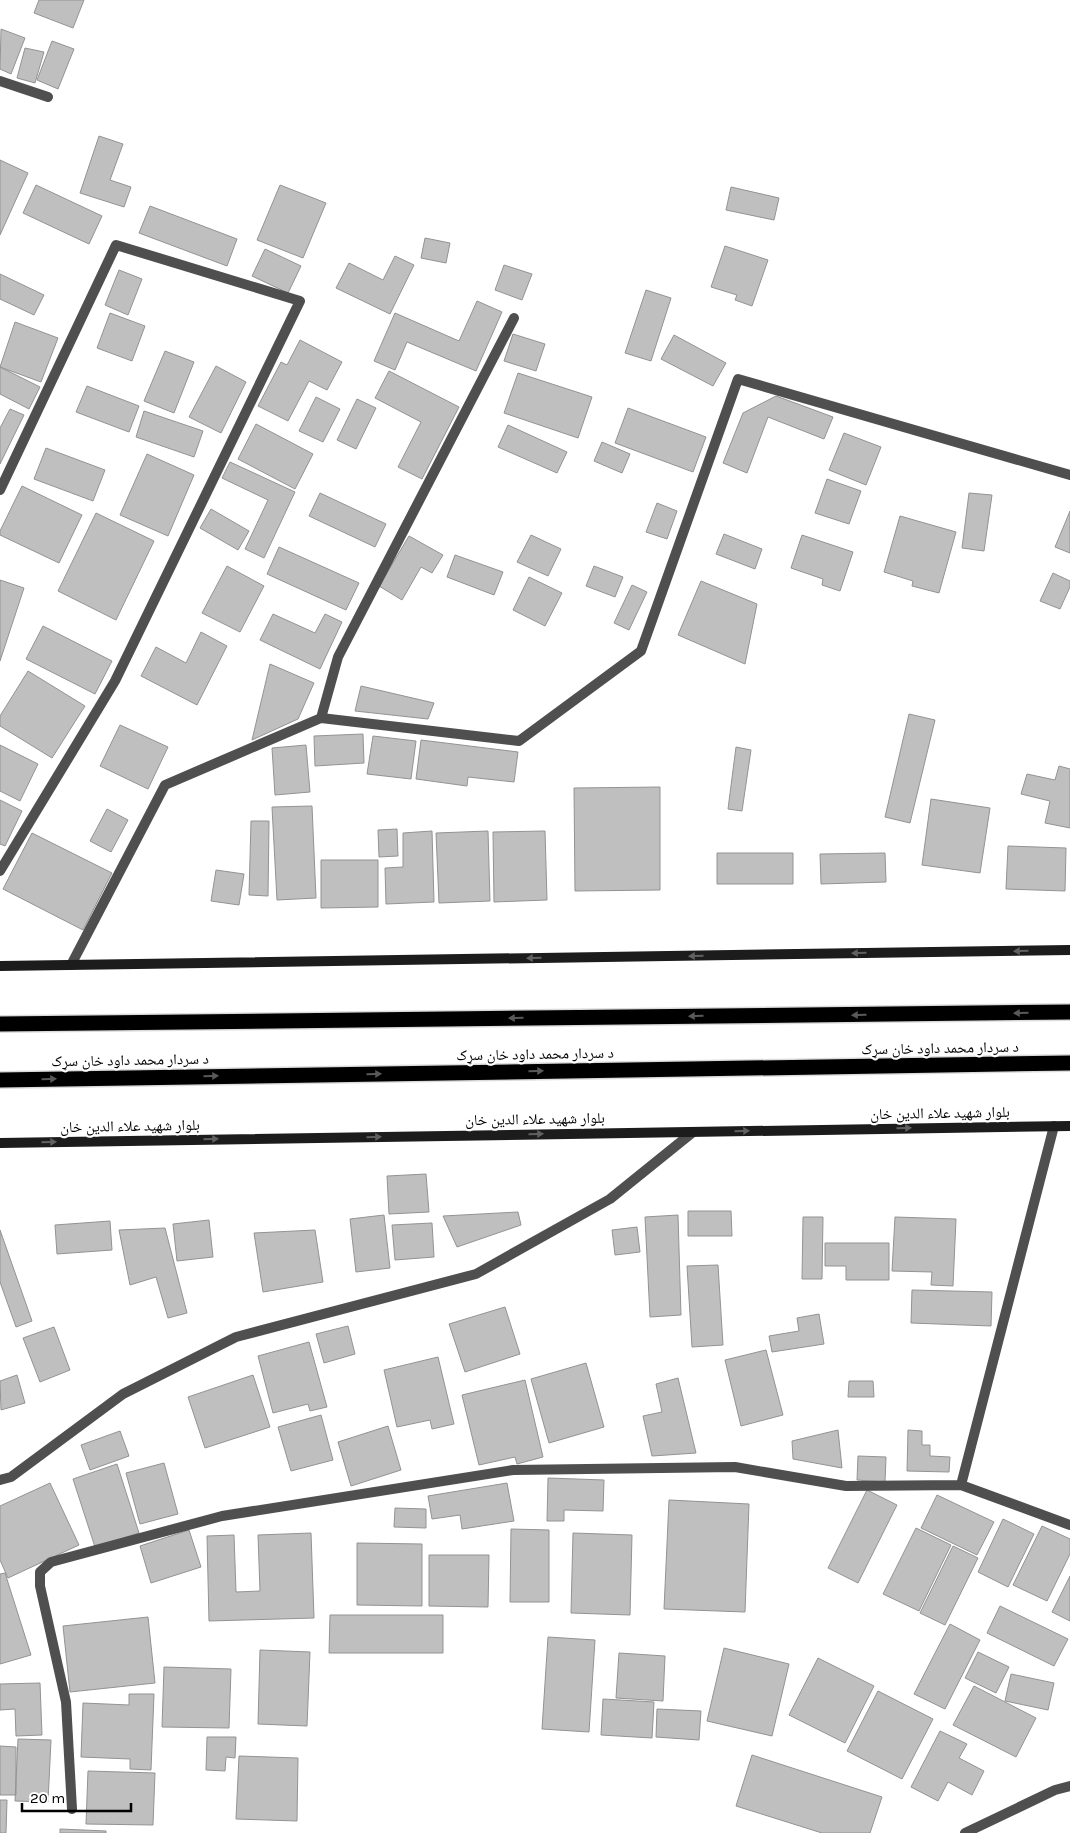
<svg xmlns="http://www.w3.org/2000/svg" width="1070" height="1833" font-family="Karla,'Noto Naskh Arabic',sans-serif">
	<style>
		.building { fill: #bfbfbf; stroke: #939393 }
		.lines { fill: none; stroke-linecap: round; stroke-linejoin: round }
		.highway-casing { stroke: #dbdbdb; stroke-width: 18 }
		.street { stroke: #4f4f4f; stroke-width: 10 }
		.secondary { stroke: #1c1c1c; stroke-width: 10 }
		.highway { stroke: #000; stroke-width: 15 }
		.oneway { fill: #606060 }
		.oneway2 { fill: #595959 }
		.labels { text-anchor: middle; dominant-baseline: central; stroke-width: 4.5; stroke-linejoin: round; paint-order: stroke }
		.street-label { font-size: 15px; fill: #000; stroke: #fff }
	</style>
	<rect width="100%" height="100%" fill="#fff"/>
	<path class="building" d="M39,0h45l-11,28 -39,-15z
		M1,29l24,9 -14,36 -11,-5z
		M52,41l22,8 -16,40 -21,-9z
		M25,48l19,4 -9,31 -18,-5z
		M99,136l24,8 -13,36 21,7 -7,20 -44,-14z
		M0,160l28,13 -28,62z
		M36,185l66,31 -13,28 -66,-31z
		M280,185l46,18 -23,55 -46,-18z
		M731,187l48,11 -5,22 -48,-10z
		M150,206l87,33 -10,27 -88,-33z
		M425,238l25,5 -4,20 -25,-5z
		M725,246l43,14 -16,46 -17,-6 2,-5 -26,-8z
		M265,249l36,17 -13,27 -36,-17z
		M395,256l19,9 -24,49 -54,-26 13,-25 34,17z
		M504,265l28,9 -10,26 -27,-10z
		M119,270l23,9 -14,36 -23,-10z
		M0,274l44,21 -10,20 -34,-16z
		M646,290l25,8 -20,63 -26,-8z
		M477,301l25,11 -26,59 -69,-29 -12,28 -21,-9 21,-48 64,28z
		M110,313l35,13 -13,35 -35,-13z
		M15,322l43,16 -17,44 -41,-15z
		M513,334l32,10 -9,27 -32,-10z
		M674,335l52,28 -13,23 -52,-27z
		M300,340l42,22 -15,28 -18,-9 -21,40 -30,-15 23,-44 6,3z
		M165,351l29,11 -20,51 -30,-12z
		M216,366l30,16 -25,51 -32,-16z
		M0,367l40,20 -11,22 -29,-15z
		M389,371l70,36 -37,72 -24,-12 23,-45 -46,-24z
		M518,373l74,24 -14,41 -74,-25z
		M87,386l52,20 -10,26 -53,-20z
		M776,396l57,21 -9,22 -56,-22 -21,56 -24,-10 20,-50z
		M316,397l24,12 -17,33 -24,-11z
		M357,399l19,9 -20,41 -19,-9z
		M628,408l78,29 -13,35 -78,-29z
		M10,409l14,6 -24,49v-36z
		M144,411l59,20 -9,26 -58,-20z
		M256,424l57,30 -18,35 -57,-30z
		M508,425l59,27 -10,21 -59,-26z
		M844,433l37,14 -15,38 -37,-15z
		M602,442l28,12 -8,19 -28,-12z
		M46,448l59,22 -12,31 -59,-22z
		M147,454l47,21 -26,61 -48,-21z
		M230,462l65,30 -31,66 -19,-9 23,-49 -46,-22z
		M827,479l34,12 -12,33 -34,-11z
		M22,486l60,29 -23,48 -59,-28v-4z
		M320,493l66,31 -11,23 -66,-31z
		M969,493l23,2 -8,56 -22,-3z
		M657,503l20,8 -10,28 -21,-7z
		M211,509l38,22 -11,19 -38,-22z
		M1070,511v42l-15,-6z
		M96,513l58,28 -38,79 -58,-29z
		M900,516l56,16 -17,61 -27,-7 1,-5 -29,-9z
		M724,534l38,15 -7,20 -39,-15z
		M531,535l30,14 -13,27 -31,-14z
		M802,535l51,17 -13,39 -18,-6 1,-6 -32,-11z
		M409,536l34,19 -11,18 -11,-6 -19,33 -23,-14z
		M279,547l80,36 -13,27 -79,-36z
		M455,555l48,17 -9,23 -47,-18z
		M227,566l37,20 -24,46 -38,-19z
		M594,566l29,11 -8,20 -29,-11z
		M1053,573l17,8v6l-10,22 -20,-8z
		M529,577l33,16 -17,33 -32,-16z
		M0,580l24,8 -24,73z
		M701,581l56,23 -12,60 -67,-29z
		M632,585l15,7 -18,38 -15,-7z
		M273,614l42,19 10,-19 17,8 -22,47 -60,-29z
		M43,626l69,35 -17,33 -69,-35z
		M201,632l26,14 -30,59 -56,-29 15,-29 30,16z
		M270,664l44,19 -16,36 -46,21z
		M28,671l57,35 -33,52 -52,-32v-10z
		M361,686l73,17 -6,16 -73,-8z
		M909,714l26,6 -25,103 -25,-6z
		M120,725l48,22 -20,42 -48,-23z
		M363,734l1,29 -49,3 -1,-30z
		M373,736l43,5 -5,38 -44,-5z
		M421,740l97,12 -4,30 -46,-5 -1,9 -51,-7z
		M0,745l38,19 -18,37 -20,-10z
		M306,745l4,47 -35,3 -3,-47z
		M736,747l15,3 -9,61 -14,-2z
		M1059,766l11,3v59l-25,-5 5,-22 -29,-7 6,-20 28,6z
		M660,787v103l-85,1 -1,-103z
		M931,799l59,9 -10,65 -58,-8z
		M0,800l22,11 -17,35 -5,-2z
		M312,806l4,92 -39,2 -5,-93z
		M107,809l21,11 -17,32 -21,-11z
		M251,821h18l-1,75 -19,-1z
		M397,829l1,27 -19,1 -1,-27z
		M432,831l2,71 -48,2 -1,-36 18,-1v-34z
		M488,831l2,70 -51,2 -3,-70z
		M545,831l2,69 -53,2 -1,-70z
		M32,833l80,40 -29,57 -80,-41z
		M1008,846l58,2 -1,43 -59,-2z
		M717,853h76v31h-76z
		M885,853l1,29 -65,2 -1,-30z
		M321,860h57v47l-57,1z
		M216,870l28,4 -5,31 -28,-4z
		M426,1174l3,38 -40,2 -2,-38z
		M688,1211h43l1,25h-44z
		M518,1212l3,13 -64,22 -14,-31z
		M384,1215l6,53 -34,4 -6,-53z
		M678,1215l3,100 -31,2 -5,-100z
		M803,1217h20l-1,62h-20z
		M895,1217l61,2 -3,67 -22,-1 1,-13 -40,-1z
		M209,1220l4,37 -36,4 -4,-37z
		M110,1221l2,29 -55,4 -2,-29z
		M432,1223l2,34 -39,3 -3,-35z
		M637,1227l3,25 -25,3 -3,-25z
		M165,1228l22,85 -19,5 -12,-41 -26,8 -11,-55z
		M0,1230l32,91 -16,6 -16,-45z
		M315,1230l8,52 -60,10 -9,-59z
		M825,1243h64v37h-43v-14h-21z
		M718,1265l5,80 -31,2 -5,-81z
		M912,1290l80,2 -1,34 -80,-3z
		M505,1307l15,47 -55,18 -16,-48z
		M819,1314l5,30 -52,8 -3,-16 30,-5 -2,-13z
		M348,1326l7,28 -31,9 -8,-29z
		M54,1327l16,43 -30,12 -17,-44z
		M309,1342l18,65 -17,4 -2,-7 -35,9 -15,-57z
		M766,1350l17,65 -42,11 -16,-66z
		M438,1357l16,67 -22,5 -2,-9 -33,7 -13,-57z
		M586,1363l18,64 -55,16 -18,-64z
		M17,1375l8,28 -24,7 -1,-29z
		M253,1375l17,52 -65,21 -17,-51z
		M678,1378l18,75 -44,3 -9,-40 19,-4 -6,-28z
		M525,1380l18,77 -26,7 -2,-7 -36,8 -17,-70z
		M849,1381h24l1,16h-26z
		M321,1415l12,45 -42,11 -13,-44z
		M388,1426l13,44 -50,16 -13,-44z
		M838,1430l4,38 -49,-9 -1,-18z
		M908,1430l14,1v14h8v11l20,1 -1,15 -42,-1z
		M120,1431l9,25 -39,14 -9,-25z
		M858,1456l28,1 -1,25 -28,-2z
		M164,1463l14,51 -38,10 -14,-51z
		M117,1464l22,69 -44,14 -22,-68z
		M548,1478l56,2 -1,31 -39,-1v11h-17z
		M50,1483l29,62 -71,33 -8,-18v-54z
		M507,1483l7,38 -52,8 -2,-14 -28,4 -4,-23z
		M867,1490l30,15 -39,78 -30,-15z
		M937,1495l57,27 -17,33 -56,-27z
		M669,1500l80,4 -4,108 -81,-3z
		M395,1508l31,1v19l-32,-1z
		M1003,1519l31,15 -26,53 -30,-15z
		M1042,1526l28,13v15l-23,47 -34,-16z
		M916,1528l35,17 -32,66 -36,-17z
		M511,1529l38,1v72h-39z
		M189,1530l12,37 -50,16 -11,-37z
		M311,1533l3,85 -105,3 -2,-85 27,-1 2,57 24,-1 -2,-56z
		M573,1533l59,2 -2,80 -59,-2z
		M357,1543l65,1v62l-65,-1z
		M953,1546l25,12 -33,67 -25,-12z
		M429,1555h60l-1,52 -59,-1z
		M5,1573l26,82 -31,9v-90z
		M1070,1576v45l-18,-9z
		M1000,1606l68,33 -14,27 -67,-33z
		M330,1615h113v38h-114z
		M148,1617l7,66 -85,9 -7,-66z
		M950,1624l30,16 -35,69 -31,-15z
		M548,1637l47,3 -6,92 -47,-3z
		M724,1648l65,16 -17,72 -65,-15z
		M260,1650l50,2 -3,74 -49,-2z
		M978,1652l31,15 -13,26 -31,-15z
		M619,1653l46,3 -2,45 -47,-3z
		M818,1658l56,28 -29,57 -56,-28z
		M164,1667l67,2 -2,59 -67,-1z
		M1011,1674l43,9 -6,27 -43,-9z
		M40,1683l2,52 -26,1 -1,-27 -15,1v-26z
		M974,1686l62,32 -20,39 -63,-32z
		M878,1691l55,28 -31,60 -55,-28z
		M129,1694h25l-3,76 -21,-1v-10l-49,-2 2,-54 46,2z
		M603,1699l51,3 -2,36 -51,-3z
		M657,1709l44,2 -2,29 -43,-3z
		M940,1731l27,13 -8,14 25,13 -12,24 -24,-13 -10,19 -27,-14z
		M207,1737h29l-1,21 -9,-1 -1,14 -19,-1z
		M18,1739l33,1 -3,62 -33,-1z
		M0,1746l16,1v48h-16z
		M752,1755l130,42 -12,36h-48l-86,-27z
		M239,1756l59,2 -1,63 -61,-2z
		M88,1771l67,2 -2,52 -67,-1z
		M0,1800h7l-1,33h-6z
		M60,1829l46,2v2h-46z"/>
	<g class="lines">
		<defs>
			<path id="highway" d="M0,1024l1070,-12
				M0,1080l1070,-17"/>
		</defs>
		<use href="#highway" class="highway-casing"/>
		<path class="street" d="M0,81l48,16
			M0,490l116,-245 184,56 -185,380 -115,190
			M321,718l17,-61 176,-339
			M71,965l94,-180 156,-67 198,23 122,-90 97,-272 332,96
			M0,1480l11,-3 112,-83 113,-57 240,-63 134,-75 83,-67
			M961,1485l93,-359
			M72,1809l-6,-107 -26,-116v-14l11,-10 171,-46 291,-46 222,-3 111,19 115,-1 109,40
			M965,1833l90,-43 15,-4"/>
		<path class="secondary" d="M0,966l1070,-16
			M0,1143l1070,-17"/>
		<use href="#highway" class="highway"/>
	</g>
	<defs><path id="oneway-solid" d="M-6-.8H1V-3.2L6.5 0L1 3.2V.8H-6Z" transform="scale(1.25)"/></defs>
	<g class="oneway">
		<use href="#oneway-solid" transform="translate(1021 951) rotate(179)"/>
		<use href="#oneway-solid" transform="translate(859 953) rotate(179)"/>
		<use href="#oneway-solid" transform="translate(696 956) rotate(179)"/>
		<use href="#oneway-solid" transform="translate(534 958) rotate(179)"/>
		<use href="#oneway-solid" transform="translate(904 1128) rotate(-1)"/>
		<use href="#oneway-solid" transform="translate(742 1131) rotate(-1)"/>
		<use href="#oneway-solid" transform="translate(536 1134) rotate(-1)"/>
		<use href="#oneway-solid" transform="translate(374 1137) rotate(-1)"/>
		<use href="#oneway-solid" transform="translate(211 1139) rotate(-1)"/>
		<use href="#oneway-solid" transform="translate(49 1142) rotate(-1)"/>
	</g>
	<g class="oneway2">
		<use href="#oneway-solid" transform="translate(1021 1013) rotate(179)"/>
		<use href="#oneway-solid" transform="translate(859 1015) rotate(179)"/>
		<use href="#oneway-solid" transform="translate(696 1016) rotate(179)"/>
		<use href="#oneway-solid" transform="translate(516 1018) rotate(179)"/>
		<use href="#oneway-solid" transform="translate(536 1071) rotate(-1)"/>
		<use href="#oneway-solid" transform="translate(374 1074) rotate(-1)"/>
		<use href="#oneway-solid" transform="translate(211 1076) rotate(-1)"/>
		<use href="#oneway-solid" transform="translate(49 1079) rotate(-1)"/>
	</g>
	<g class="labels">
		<g class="street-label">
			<text transform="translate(940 1048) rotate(-1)">د سردار محمد داود خان سړک</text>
			<text transform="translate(535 1054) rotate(-1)">د سردار محمد داود خان سړک</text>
			<text transform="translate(130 1060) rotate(-1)">د سردار محمد داود خان سړک</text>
			<text transform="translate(940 1113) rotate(-1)">بلوار شهید علاء الدین خان</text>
			<text transform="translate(535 1119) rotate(-1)">بلوار شهید علاء الدین خان</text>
			<text transform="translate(130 1126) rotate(-1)">بلوار شهید علاء الدین خان</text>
		</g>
	</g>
	<path d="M22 1803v8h109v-8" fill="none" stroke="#000000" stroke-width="2.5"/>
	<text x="30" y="1803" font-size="15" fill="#000000" stroke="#ffffff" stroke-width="4" paint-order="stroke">20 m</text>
</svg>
